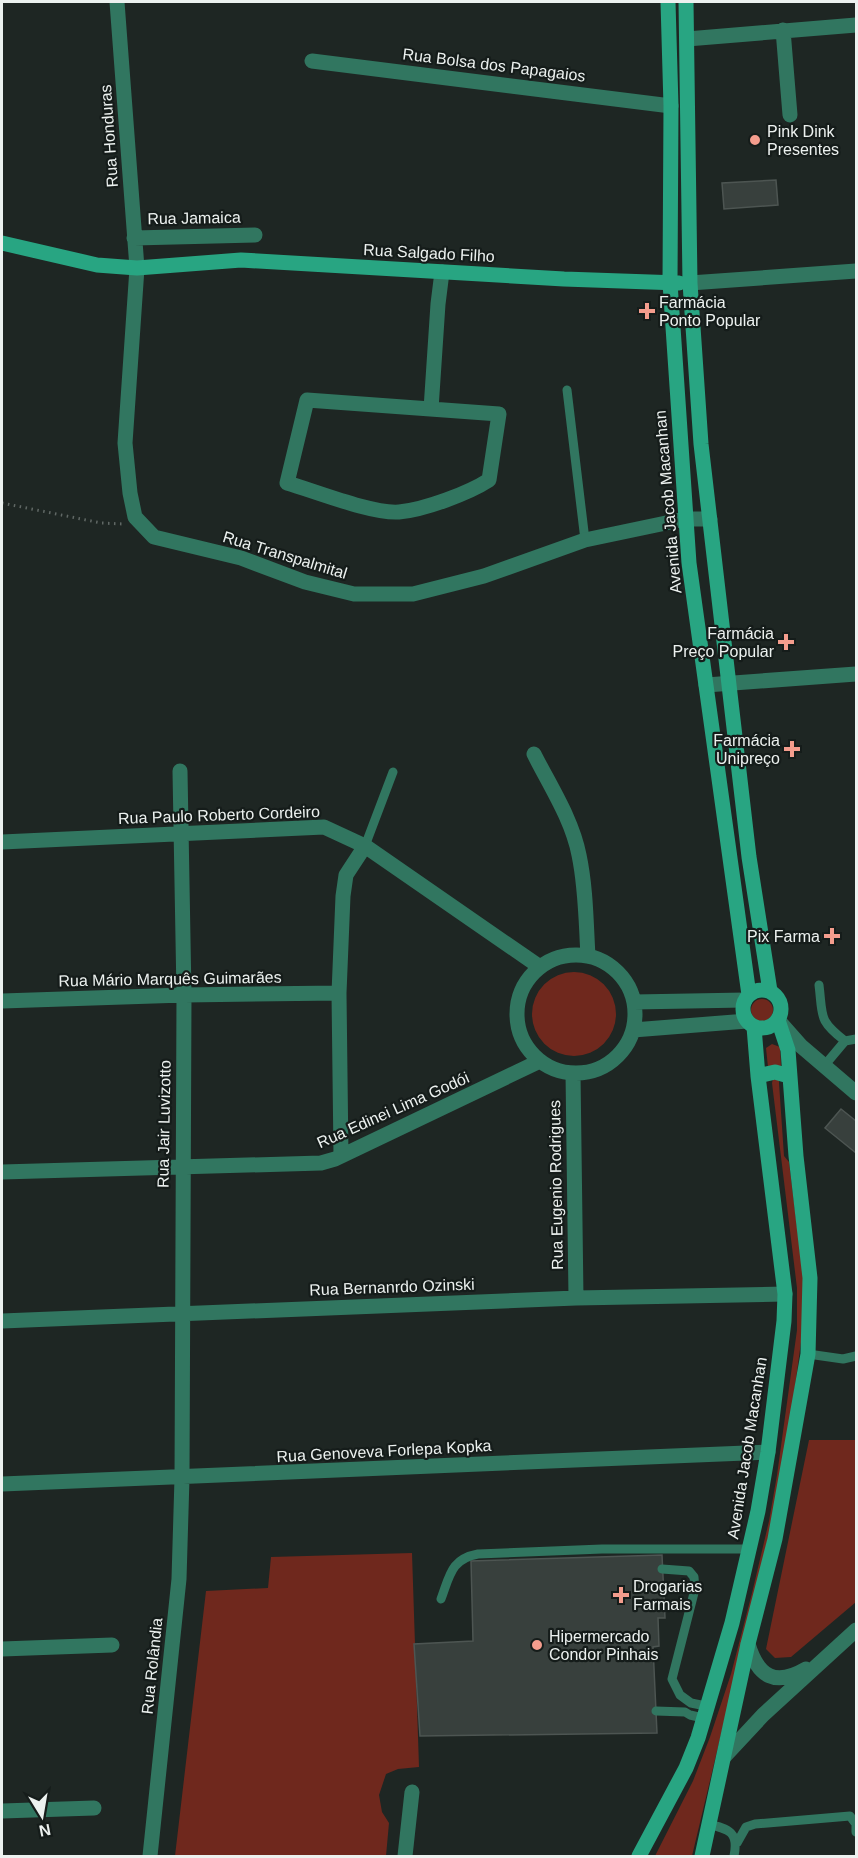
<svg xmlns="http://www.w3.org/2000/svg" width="858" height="1858" font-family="Helvetica,sans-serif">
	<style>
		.green { fill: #6f281d }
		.building { fill: #38403d; stroke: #4d5552; stroke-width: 1.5 }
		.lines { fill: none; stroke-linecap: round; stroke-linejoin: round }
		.path { stroke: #606865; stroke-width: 3; stroke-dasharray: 1.5 4.5; stroke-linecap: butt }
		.service { stroke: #317660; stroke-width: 9 }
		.minor { stroke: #317660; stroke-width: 15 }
		.tertiary { stroke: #317660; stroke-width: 15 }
		.secondary { stroke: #28a582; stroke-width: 15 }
		.poi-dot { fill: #f49d8d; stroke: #151c1a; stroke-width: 2 }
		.labels { text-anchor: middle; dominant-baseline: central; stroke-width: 4.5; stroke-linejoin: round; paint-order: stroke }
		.street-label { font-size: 16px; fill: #ecf1ef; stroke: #151c1a }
		.poi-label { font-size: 16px; fill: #ecf1ef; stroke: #151c1a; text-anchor: start }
	</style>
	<rect width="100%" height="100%" fill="#1e2623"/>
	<path class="green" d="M532 1014a42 42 0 1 1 84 0a42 42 0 1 1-84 0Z
		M751 1010a11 11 0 1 1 22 0a11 11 0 1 1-22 0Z
		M772,1044l8,3 1,20h-13l-2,-19z
		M773,1079l6,1v3l5,73 5,6 14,114v51l-20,148 -91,381h-37l38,-75 17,-44 21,-63 21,-81 17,-72 8,-46 20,-145v-42l-25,-205z
		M809,1440h47v162l-65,55 -16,1 -9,-9z
		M412,1553l7,214 -21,2 -12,5 -7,21 3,17 7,11 -3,33h-211l31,-265 62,-3 3,-31z"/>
	<path class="building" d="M776,180l2,25 -54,4 -2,-26z
		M841,1109l15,12v32l-31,-25z
		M662,1555l3,63h-7l1,28 -6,1 4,86 -237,3 -6,-92 59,-3 -2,-80z"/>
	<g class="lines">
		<path class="path" d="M2,503l99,20 22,1"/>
		<path class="service" d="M567,390l18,150
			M365,846l28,-74
			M819,985c4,32 -1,35 26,56
			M824,1066l21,-25 11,-2
			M808,1354l35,5 13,-3
			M662,1569l27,2 5,6 1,12 -23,90 8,16 11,8 15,3
			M441,1599c9,-24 10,-40 37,-45l124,-5h147
			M656,1711l29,1 5,3 13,3
			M708,1824c21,5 31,8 26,32
			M737,1843l9,-16 9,-3 95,-8 6,8v8"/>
		<path class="minor" d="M117,2l20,266 -12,175 5,50 5,24 19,20 87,21 64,24 49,12h59l71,-18 101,-36 100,-21h25
			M783,30l7,85
			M687,39l169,-14
			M312,61l359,45
			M134,238l121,-3
			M690,283l166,-12
			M307,400l192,14 -10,66c-20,13 -65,30 -90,32 -27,2 -84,-21 -112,-29z
			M431,409l7,-105 4,-32
			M706,685l150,-11
			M534,754c16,32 38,65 45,101 7,33 7,68 9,101
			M2,842l322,-15 41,19 175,121
			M517 1014a59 59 0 1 1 118 0a59 59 0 1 1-118 0Z
			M2,1001l182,-6 155,-2
			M634,1002l111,-2
			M633,1030l114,-9
			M573,1073l3,225
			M341,1156l-2,-163 4,-97 3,-21 19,-29
			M2,1172l319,-9 14,-4 205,-98
			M2,1321l574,-23 209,-4
			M2,1484l766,-32
			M2,1649l110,-4
			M2,1811l92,-3
			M150,1856l29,-277 3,-101 2,-483 -4,-224
			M405,1856l7,-64"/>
		<path class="tertiary" d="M778,1020l23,26 55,47
			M748,1644c10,33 27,43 58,25
			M724,1757l39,-42 93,-85"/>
		<path class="secondary" d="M668,2l3,104 -1,177 19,280 60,432
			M686,2l4,281 11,161 48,413 21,134
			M2,243l95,22 40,3 104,-8 323,19 115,4
			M743 1009a19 19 0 1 1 38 0a19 19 0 1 1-38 0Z
			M758,1076l17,-4 14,4
			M639,1856l47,-88 12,-30 34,-115 26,-112 10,-59 16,-131 1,-27 -27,-218 -4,-49
			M702,1856l46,-212 27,-105 33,-185 2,-76 -14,-122 -8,-106 -10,-30"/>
	</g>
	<g class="poi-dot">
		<circle cx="755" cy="140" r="6"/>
		<path d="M644 302h6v6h6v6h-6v6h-6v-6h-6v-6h6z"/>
		<path d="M783 633h6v6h6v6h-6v6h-6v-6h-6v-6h6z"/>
		<path d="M789 740h6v6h6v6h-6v6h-6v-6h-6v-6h6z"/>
		<path d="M829 927h6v6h6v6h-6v6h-6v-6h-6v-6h6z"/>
		<path d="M618 1586h6v6h6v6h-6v6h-6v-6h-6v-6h6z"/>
		<circle cx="537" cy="1645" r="6"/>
	</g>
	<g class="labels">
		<g class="street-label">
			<text transform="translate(494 65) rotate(7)">Rua Bolsa dos Papagaios</text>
			<text transform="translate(109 136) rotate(-94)">Rua Honduras</text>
			<text transform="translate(194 218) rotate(-1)">Rua Jamaica</text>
			<text transform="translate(429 253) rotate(3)">Rua Salgado Filho</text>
			<text transform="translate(668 502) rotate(-95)">Avenida Jacob Macanhan</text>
			<text transform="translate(285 555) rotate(17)">Rua Transpalmital</text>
			<text transform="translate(219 815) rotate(-2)">Rua Paulo Roberto Cordeiro</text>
			<text transform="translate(170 979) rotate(-1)">Rua Mário Marquês Guimarães</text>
			<text transform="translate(393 1110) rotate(-24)">Rua Edinei Lima Godói</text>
			<text transform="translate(164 1124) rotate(-89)">Rua Jair Luvizotto</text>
			<text transform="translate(556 1185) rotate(-91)">Rua Eugenio Rodrigues</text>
			<text transform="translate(392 1287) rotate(-2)">Rua Bernanrdo Ozinski</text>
			<text transform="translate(747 1448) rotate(-81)">Avenida Jacob Macanhan</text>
			<text transform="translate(384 1451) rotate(-3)">Rua Genoveva Forlepa Kopka</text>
			<text transform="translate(152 1666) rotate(-84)">Rua Rolândia</text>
		</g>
		<g class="poi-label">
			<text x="767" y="131">Pink Dink<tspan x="767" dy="18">Presentes</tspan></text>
			<text x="659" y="302">Farmácia<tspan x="659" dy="18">Ponto Popular</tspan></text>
			<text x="774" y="633" text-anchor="end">Farmácia<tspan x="774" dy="18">Preço Popular</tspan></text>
			<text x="780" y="740" text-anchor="end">Farmácia<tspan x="780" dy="18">Unipreço</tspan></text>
			<text x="820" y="936" text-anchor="end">Pix Farma</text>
			<text x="633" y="1586">Drogarias<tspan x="633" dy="18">Farmais</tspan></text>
			<text x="549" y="1636">Hipermercado<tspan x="549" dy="18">Condor Pinhais</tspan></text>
		</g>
	</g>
	<rect width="858" height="1858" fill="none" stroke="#ecf1ef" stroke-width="6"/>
	<g transform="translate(42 1816) rotate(169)" stroke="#151c1a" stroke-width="4.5" paint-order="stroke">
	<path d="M0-4.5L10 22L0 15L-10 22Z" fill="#ecf1ef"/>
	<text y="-9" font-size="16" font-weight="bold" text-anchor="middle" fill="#ecf1ef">N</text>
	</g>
</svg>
